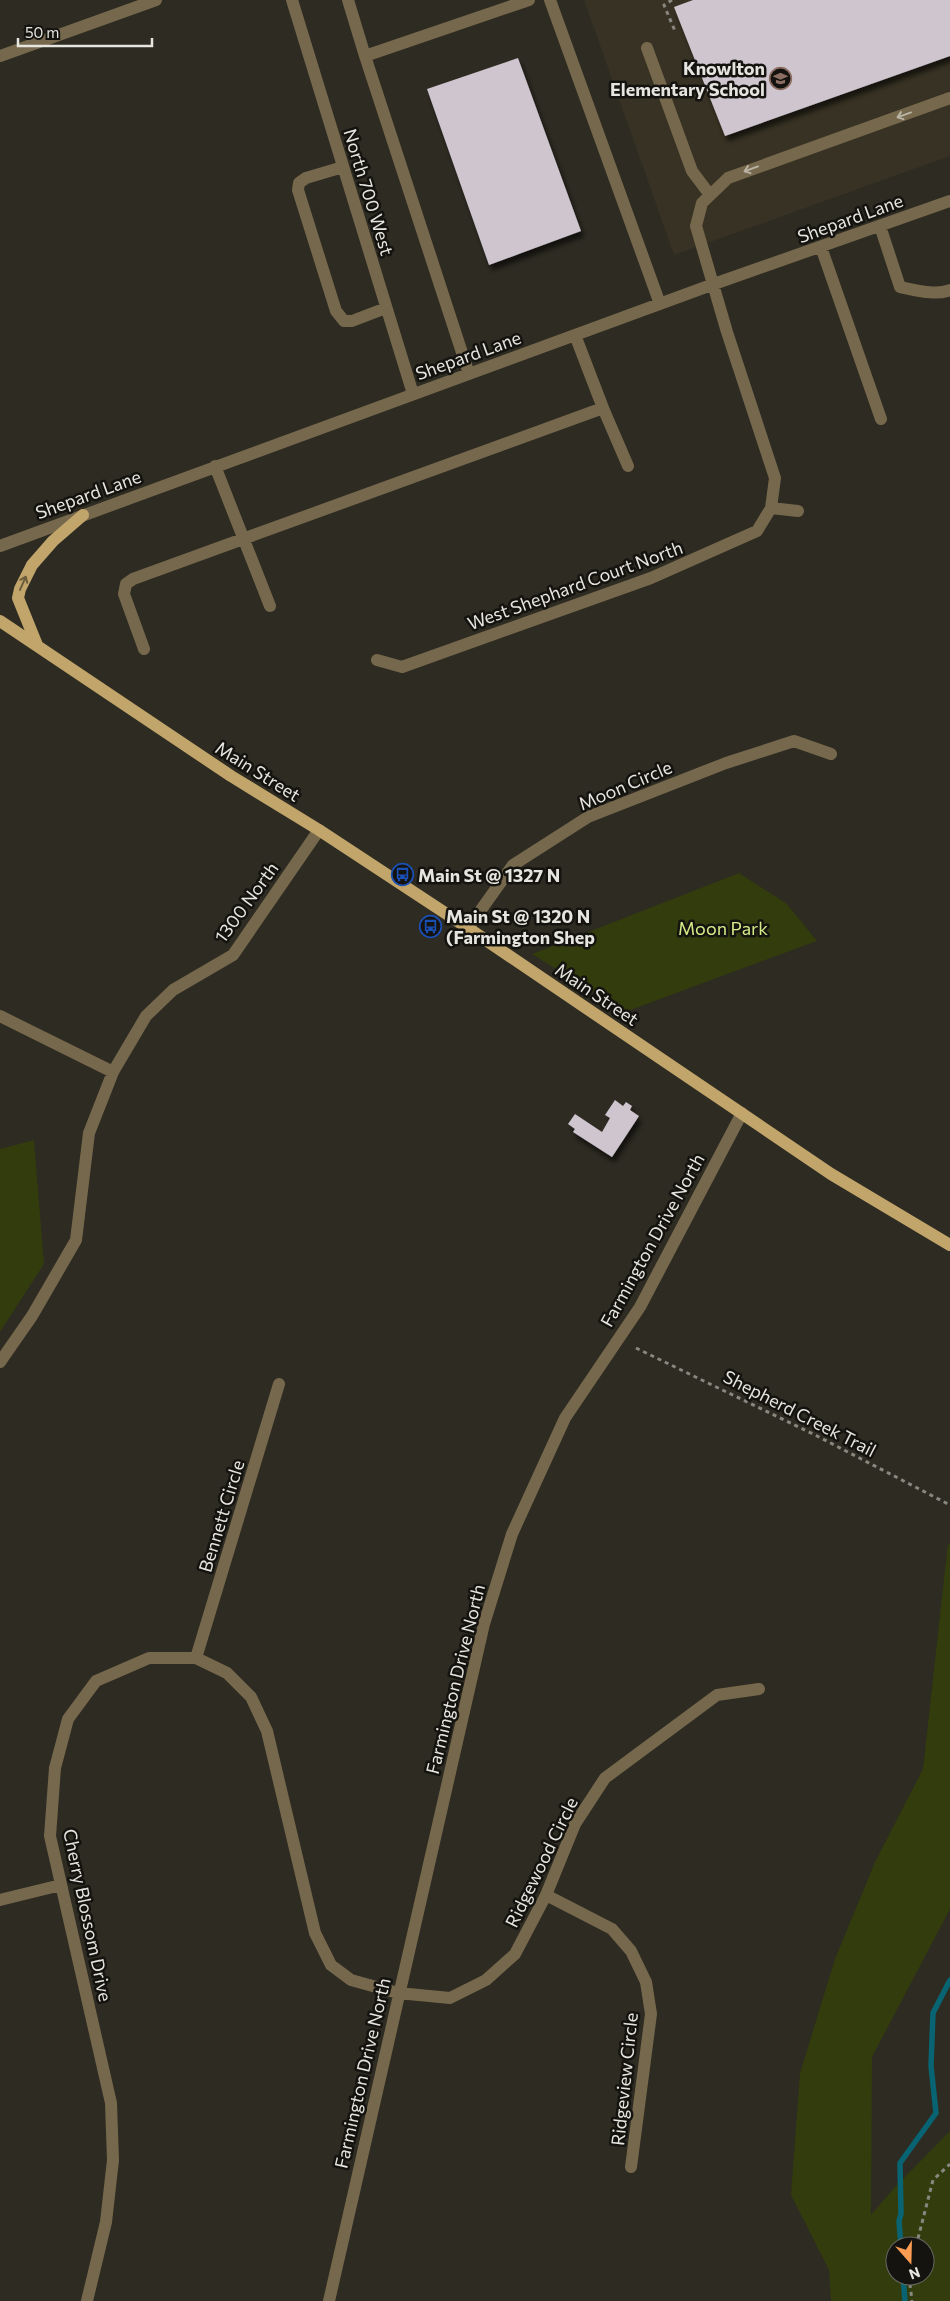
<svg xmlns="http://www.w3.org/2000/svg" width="950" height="2301" font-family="Commissioner,sans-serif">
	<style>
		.built { fill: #373223 }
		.green { fill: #333c0d; fill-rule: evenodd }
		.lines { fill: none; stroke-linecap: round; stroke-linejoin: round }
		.stream { stroke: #086473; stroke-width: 5.5 }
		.building { fill: #cec5cf; filter: url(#shadow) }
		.path { stroke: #898880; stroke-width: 3; stroke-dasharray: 4 4; stroke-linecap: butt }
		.minor { stroke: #76684c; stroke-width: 12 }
		.major { stroke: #c1a56a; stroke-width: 12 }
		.oneway { stroke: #b9b3a4 }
		.oneway2 { stroke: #6a5c3c }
		.labels { text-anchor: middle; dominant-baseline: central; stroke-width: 5; stroke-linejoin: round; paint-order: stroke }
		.poi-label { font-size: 18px; font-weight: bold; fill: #e6e5df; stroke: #14130f; text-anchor: start }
		.street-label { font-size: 18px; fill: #e6e5df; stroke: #14130f }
		.park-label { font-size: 18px; fill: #d5ec87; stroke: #14130f }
	</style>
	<defs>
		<filter id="shadow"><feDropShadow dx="3" dy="5.5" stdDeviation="2.5" flood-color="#0009"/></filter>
	</defs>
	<rect width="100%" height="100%" fill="#2d2b22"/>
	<path class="built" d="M584,0h366v156l-276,99z"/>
	<path class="green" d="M739,873l48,31 30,37 -192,71 -93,-58z
		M34,1140l10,124 -44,68v-183z
		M948,1543l2,1v365l-78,148 -1,158 23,-27 56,-57v170h-119l-2,-31 -38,-75 9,-122 35,-114 40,-97 48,-93zM895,2246h30v30h-30z"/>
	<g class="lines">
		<path class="stream" d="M901,2246l-2,-25 2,-7 -1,-51 36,-50 -5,-47 2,-53 17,-33
			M903,2276l2,25"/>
	</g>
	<path class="building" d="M693,0h257v56l-225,80 -51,-129z
		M518,58l63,173 -92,34 -62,-176z
		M615,1100l8,6 3,-4 6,4 -2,4 9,6 -27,41 -39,-25 2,-3 -7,-5 7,-10 27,18 8,-14 -5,-3z"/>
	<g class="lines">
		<path class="path" d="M672,0l-8,5 11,26
			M636,1348l181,88 133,69
			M916,2246l17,-66 17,-16
			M909,2276l3,25"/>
		<path class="minor" d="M292,0l121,394
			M348,0l17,56
			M550,0l110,304
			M647,48l45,123 18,24
			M0,56l156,-56
			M343,167l-37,11 -7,5 -1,7 38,121 8,10h8l34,-13
			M880,226l20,61c16,3 35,9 50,3
			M821,247l60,172
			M469,374l-104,-318 164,-56
			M603,408l25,58
			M215,466l55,140
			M771,508l27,3
			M0,546l714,-262 236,-83
			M144,649l-20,-55 2,-10 7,-5 470,-171 -28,-73
			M377,660l25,7 249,-89 106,-47 14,-23 4,-30 -48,-146 -31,-106 6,-23 26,-25 222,-80
			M468,928l45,-63 75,-48 138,-54 68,-22 37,13
			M0,1016l113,56
			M0,1362l32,-46 44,-76 13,-107 24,-61 33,-56 27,-26 60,-35 86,-125
			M196,1658l83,-274
			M546,1895l66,34 19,22 15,31 5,32 -20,153
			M0,1900l61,-15
			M87,2301l19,-79 7,-62 -2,-57 -61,-267 5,-68 13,-49 28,-38 53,-23h47l31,15 24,24 16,34 48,202 16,32 20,15 47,13 52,5 36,-18 29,-26 31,-59 29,-71 30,-46 112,-83 42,-6
			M329,2301l155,-677 28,-90 53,-116 75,-111 102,-194"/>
		<path class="major" d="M0,621l231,155 88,54 149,98 363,246 119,71
			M37,645l-19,-47 2,-9 12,-24 21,-24 30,-26"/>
	</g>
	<defs><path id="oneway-shaft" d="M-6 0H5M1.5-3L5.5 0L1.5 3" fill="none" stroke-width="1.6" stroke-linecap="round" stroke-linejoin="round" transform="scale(1.25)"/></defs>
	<g class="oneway">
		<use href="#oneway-shaft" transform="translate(904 115) rotate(160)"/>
		<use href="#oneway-shaft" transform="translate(751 169) rotate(160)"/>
	</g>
	<use class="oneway2" href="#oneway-shaft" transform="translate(23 583) rotate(-66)"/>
	<defs>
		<symbol id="school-ring" viewBox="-11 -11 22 22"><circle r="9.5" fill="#14130f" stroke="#8d6e63" stroke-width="1.5"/><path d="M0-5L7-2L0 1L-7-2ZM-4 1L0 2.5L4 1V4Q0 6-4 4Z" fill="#8d6e63"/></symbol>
		<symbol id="bus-ring" viewBox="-11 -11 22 22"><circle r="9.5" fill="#14130f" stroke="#1a4fb4" stroke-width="1.5"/><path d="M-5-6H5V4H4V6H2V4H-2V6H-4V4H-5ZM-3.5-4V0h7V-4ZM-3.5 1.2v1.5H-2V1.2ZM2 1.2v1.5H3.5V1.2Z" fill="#1a4fb4"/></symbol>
	</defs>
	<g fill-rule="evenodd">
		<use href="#school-ring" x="768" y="66" width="25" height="25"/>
		<use href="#bus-ring" x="390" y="862" width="25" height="25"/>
		<use href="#bus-ring" x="418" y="914" width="25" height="25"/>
	</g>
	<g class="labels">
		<g class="poi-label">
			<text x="765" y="68" text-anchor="end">Knowlton<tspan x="765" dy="21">Elementary School</tspan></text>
			<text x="418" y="875">Main St @ 1327 N</text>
			<text x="446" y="916">Main St @ 1320 N<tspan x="446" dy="21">(Farmington Shep</tspan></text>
		</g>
		<g class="street-label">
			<text transform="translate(369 192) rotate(73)">North 700 West</text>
			<text transform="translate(850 218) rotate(-20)">Shepard Lane</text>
			<text transform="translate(468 355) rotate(-20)">Shepard Lane</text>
			<text transform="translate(88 494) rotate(-20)">Shepard Lane</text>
			<text transform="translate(575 585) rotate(-20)">West Shephard Court North</text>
			<text transform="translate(258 771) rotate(32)">Main Street</text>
			<text transform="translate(625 785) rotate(-23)">Moon Circle</text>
			<text transform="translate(246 902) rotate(-54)">1300 North</text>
			<text transform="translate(597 994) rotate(34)">Main Street</text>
			<text transform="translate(652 1240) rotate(-61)">Farmington Drive North</text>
			<text transform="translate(800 1413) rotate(27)">Shepherd Creek Trail</text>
			<text transform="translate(221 1516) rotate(-73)">Bennett Circle</text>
			<text transform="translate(455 1679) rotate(-76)">Farmington Drive North</text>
			<text transform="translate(541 1862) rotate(-64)">Ridgewood Circle</text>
			<text transform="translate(88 1915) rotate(78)">Cherry Blossom Drive</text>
			<text transform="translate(362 2073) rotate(-77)">Farmington Drive North</text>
			<text transform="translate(624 2079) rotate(-84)">Ridgeview Circle</text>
		</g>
		<g class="park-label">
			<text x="723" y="928">Moon Park</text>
		</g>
	</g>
	<g transform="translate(910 2261) rotate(160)"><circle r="24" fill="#14130f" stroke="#686762"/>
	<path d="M0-4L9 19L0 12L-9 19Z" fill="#fc9d53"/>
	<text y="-8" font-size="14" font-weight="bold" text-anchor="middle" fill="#e6e5df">N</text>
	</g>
	<path d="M18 38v8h134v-8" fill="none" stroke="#e6e5df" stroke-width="2.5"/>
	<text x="25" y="38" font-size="15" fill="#e6e5df" stroke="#14130f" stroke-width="4" paint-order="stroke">50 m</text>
</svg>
